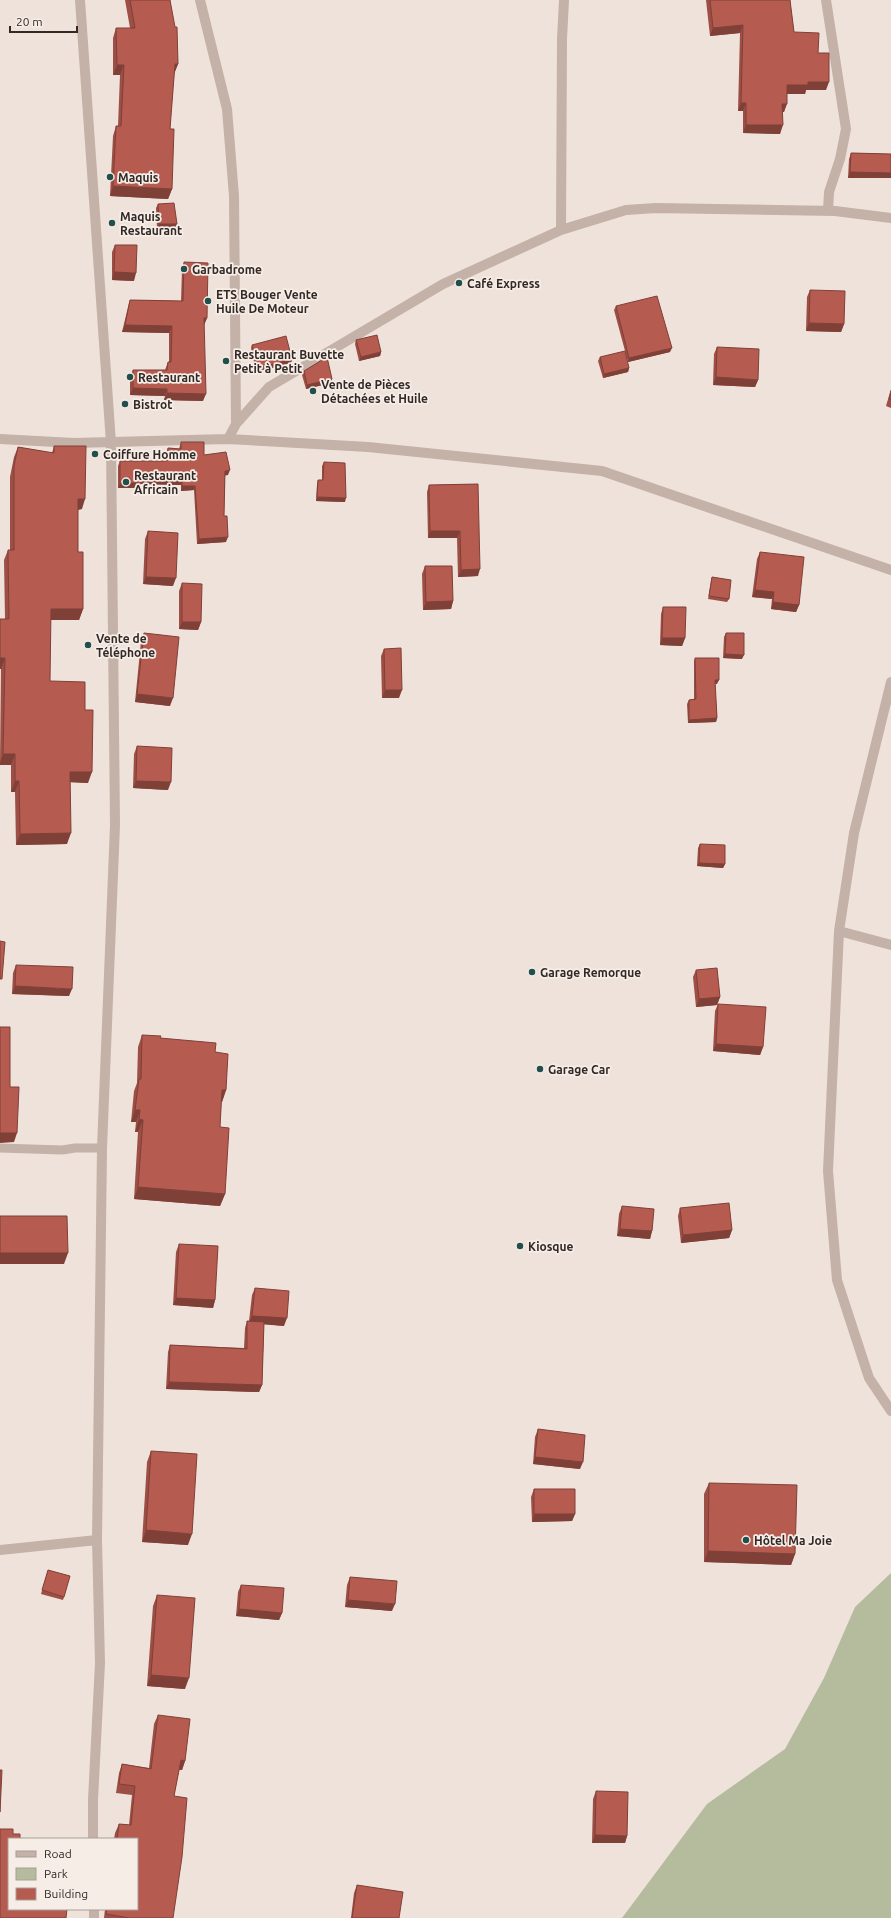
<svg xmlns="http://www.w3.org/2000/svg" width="891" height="1918" font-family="Ubuntu,sans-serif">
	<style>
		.green { fill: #b5bb9d }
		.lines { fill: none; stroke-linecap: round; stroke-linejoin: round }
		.service { stroke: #c4b1a8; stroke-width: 9 }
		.minor { stroke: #c4b1a8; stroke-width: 10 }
		.wall { fill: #9d4e45 }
		.shaded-wall { fill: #7f4038 }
		.building { fill: #b65b50; stroke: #7f4038 }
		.poi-dot { fill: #224e4b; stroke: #f6ede6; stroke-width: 1.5 }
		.labels { text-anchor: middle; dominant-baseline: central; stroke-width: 3.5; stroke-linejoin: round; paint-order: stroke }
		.poi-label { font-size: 12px; font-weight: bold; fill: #322927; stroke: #f6ede6; text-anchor: start }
	</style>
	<rect width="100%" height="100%" fill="#eee2da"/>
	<path class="green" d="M891,1573v345h-269l85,-114 78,-55 39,-71 31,-71z"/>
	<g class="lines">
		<path class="service" d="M0,1148l62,2 13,-2h27"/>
		<path class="minor" d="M80,0l31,443 4,382 -13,323 -5,392 3,123 -7,137v39
			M200,0l27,109 7,87 2,228
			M826,0l20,129 -6,30 -11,33 -1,19
			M561,230l1,-191 2,-39
			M0,439l74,4 154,-4 140,8 234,24 289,99
			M228,439l8,-15 33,-37 174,-103 118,-54 65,-20 30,-2 179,3 56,7
			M891,682l-37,151 -15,98 52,14
			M839,931l-11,240 9,109 32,98 22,33
			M0,1550l97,-10
			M94,1909v9"/>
	</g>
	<path class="wall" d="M125,0h45l8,64 -4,10 -4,55 2,60 -4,10 -58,-3 3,-60 3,-10h2l2,-51h-7v-37l3,-10h14z
		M706,0h84l4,32 24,21 8,37h-20l-1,4h-18l-3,18h-1l-3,22 -37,-1v-22h-5l2,-78 -30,3z
		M851,153l40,1v24h-43l1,-19z
		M158,204l17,24h-18l-1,-20z
		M115,245l19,36 -22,-1v-28z
		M184,262l23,56 -3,7 -1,76 -39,-1 1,-4 -35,-1v-18l3,-7h32l3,-8h1v-29l-47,-1 6,-25 2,-7 51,1 1,-32z
		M810,290l34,34 -3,8 -35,-1 1,-34z
		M616,306l54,46 -42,10 -14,-52z
		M356,340l25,12 -1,4 -21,5 -4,-17z
		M252,345l40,14 -1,4 -35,9 -5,-24z
		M717,347l41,33 -3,7 -42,-2 1,-31z
		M600,357l29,11 -1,4 -25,6 -5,-17z
		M304,371l27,12 -25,6 -4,-14z
		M891,389v19l-5,-2z
		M181,442l23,13 24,20h-3l-1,41 2,26 -29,2 -3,-54 -13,1v-6l-40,-1 -1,4h-22v-22l2,-5h46v-8l2,-5 11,1z
		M54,446l28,63 -4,1v42l5,57 -4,11h-29v61l35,29 3,73 -18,-1 -3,62 -51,1 -1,-53h-4v-27h-11l1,-96h-1v-50h5l-1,-59 4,-10h2v-73l4,-20 4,-10 34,6z
		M324,462l21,40 -29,-1 1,-17 1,-4h4v-14z
		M478,484v92l-20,1 -1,-39h-29l-1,-46 2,-7z
		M148,531l25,55 -30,-2 2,-45z
		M760,552l39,53 -3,7 -25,-3 1,-10 -20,-2 5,-38z
		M425,566l28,35 -2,8 -28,1 -1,-36z
		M712,577l17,22 -2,3 -19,-3 3,-18z
		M182,583l19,39 -3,8 -19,-1v-38z
		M663,607l22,31 -3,8 -22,-1 1,-31z
		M144,633l26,73 -35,-4 6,-61z
		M726,633l16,26 -19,-1 1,-21z
		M384,649l15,49h-17l-1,-42z
		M695,658l22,26h-2l2,34 -1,4 -28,1 -1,-19 2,-4 5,-1v-38z
		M137,746l31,44 -35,-2 1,-34z
		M700,844l25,20 -2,4 -26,-2 1,-18z
		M16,965l53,31 -57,-2 1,-21z
		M696,970l24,27 -3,8 -21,2 -3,-30z
		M718,1004l45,43 -3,8 -47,-4 2,-40z
		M142,1035l18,3 55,14 11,38 -4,12h-1l-1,25 5,67 -5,12 -86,-7 4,-67h-3l1,-10h-5l3,-31 3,-8 1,-36z
		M622,1206l30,25 -2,8 -33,-3 2,-22z
		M680,1208l52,22 -3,8 -48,5 -3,-27z
		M179,1244l36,56 -2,8 -40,-3 3,-53z
		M255,1288l29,38 -20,-2 -2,61 -3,7 -93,-3 2,-37 2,-7 74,3 1,-20 2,-7h2l3,-26z
		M538,1429l42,40 -47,-5 2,-27z
		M151,1451l37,94 -46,-3 5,-80z
		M709,1483l86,71 -4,11 -87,-3v-68z
		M534,1489l41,25 -3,7 -40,1 -1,-25z
		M48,1570l16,27 -1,3 -22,-6z
		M350,1577l42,34 -47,-4 2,-22z
		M241,1585l41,28 -3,7 -43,-4 2,-24z
		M157,1595l28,94 -38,-3 6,-80z
		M158,1715l27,46 -3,9h-3l-5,26 -1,122h-69l1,-9h32v-70h-23l1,-6 4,-9 10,1 3,-30 -16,-2 3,-20 3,-9 27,4 5,-44z
		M596,1791l31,45 -2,7h-33l1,-44z
		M357,1885l42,33h-48l3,-25z"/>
	<path class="shaded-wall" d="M743,25l-3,8 -30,3 3,-8z
		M175,64h3l-4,10z
		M117,65h7l-4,10h-7z
		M808,82h21l-3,8h-20l-1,4h-21l3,-9z
		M741,103h5l-3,8h-5z
		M782,104h5l-3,8h-4z
		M746,125h37l-3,9 -37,-1z
		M850,172l41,1v5h-43z
		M113,186l59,3 -4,10 -58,-3z
		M159,224h18l-2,4h-18z
		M114,272l22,1 -2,8 -22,-1z
		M204,318h3l-3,7z
		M809,323l35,1 -3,8 -35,-1z
		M125,325l47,1 -3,7 -47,-1z
		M672,348l-2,4 -42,10 1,-4z
		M381,352l-1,4 -21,5 2,-4z
		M292,359l-1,4 -35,9 2,-4z
		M629,368l-1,4 -25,6 1,-4z
		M716,377l42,3 -3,7 -42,-2z
		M332,379l-1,4 -25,6 1,-4z
		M133,388l34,1 -2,7 -35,-1z
		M167,393l39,1 -3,7 -39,-1z
		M230,470l-2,5 -5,1 2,-5z
		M141,479l41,1 -1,5 -40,-1 -1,4h-22l2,-5z
		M182,486h13l-1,4 -13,1z
		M317,497l29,1 -1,4 -29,-1z
		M78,499h7l-3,10 -8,1z
		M430,531h30l-3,7h-29z
		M228,537l-2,5 -29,2 2,-5z
		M480,569l-2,7 -20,1 3,-7z
		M146,577l30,1 -3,8 -30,-2z
		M755,590l19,2 -2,7 -20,-2z
		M453,601l-2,8 -28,1 3,-8z
		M773,602l26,3 -3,7 -25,-3z
		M51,609h32l-4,11h-32z
		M182,622h19l-3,8 -19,-1z
		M662,638h23l-3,8 -22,-1z
		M725,654l19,1 -2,4 -19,-1z
		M0,658h5l-4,11h-1z
		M715,680h4l-2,4h-4z
		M385,690h17l-3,8h-17z
		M137,694l36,4 -3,8 -35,-4z
		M717,718l-1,4 -28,1 1,-3z
		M3,754h12l-4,11h-11v-2z
		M70,772h22l-4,11 -22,-1z
		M15,781h4l-4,11h-4z
		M136,781l35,1 -3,8 -35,-2z
		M71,833l-4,11 -51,1 4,-11z
		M699,863l26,1 -2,4 -26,-2z
		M15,986l57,3 -3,7 -57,-2z
		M720,997l-3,8 -21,2 3,-8z
		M716,1044l47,3 -3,8 -47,-4z
		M222,1090h4l-4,12h-4z
		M135,1110h5l-4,12h-5z
		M139,1119l4,1 -5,12h-3z
		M0,1133h17l-3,9 -14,1z
		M138,1187l87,7 -5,12 -86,-7z
		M620,1229l32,2 -2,8 -33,-3z
		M732,1230l-3,8 -48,5 2,-8z
		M0,1253h68l-4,11h-64z
		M176,1298l39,2 -2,8 -40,-3z
		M252,1316l35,2 -3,8 -35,-3z
		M169,1382l93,3 -3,7 -93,-3z
		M535,1457l48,5 -3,7 -47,-5z
		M534,1514h41l-3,7 -40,1z
		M146,1530l46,4 -4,11 -46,-3z
		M708,1551l87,3 -4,11 -87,-3z
		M348,1600l47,4 -3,7 -47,-4z
		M239,1609l43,4 -3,7 -43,-4z
		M151,1675l38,3 -4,11 -38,-3z
		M181,1760l4,1 -3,9 -5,-1z
		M595,1835l32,1 -2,7h-33z"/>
	<path class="building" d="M130,0h40l5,27h2l1,37h-3l-5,65h4l-2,60 -59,-3 3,-60h5l3,-61h-7l-1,-37h19z
		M710,0h80l4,32 25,1 -1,20h11v29h-21v3h-21v19h-5l1,21h-37v-22h-5l2,-78 -30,3z
		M851,153l40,1v19l-41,-1z
		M174,203l3,21h-18l-1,-20z
		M115,245h22l-1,28 -22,-1z
		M184,262l24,1 -1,55h-3l2,76 -39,-1v-4l-34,-1v-18h34l1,-8h3l1,-36 -47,-1 5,-25 53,1z
		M810,290l35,1 -1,33 -35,-1z
		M657,296l15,52 -43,10 -13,-52z
		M377,335l4,17 -20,5 -5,-17z
		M286,336l6,23 -34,9 -6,-23z
		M717,347l42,2 -1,31 -42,-3z
		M625,351l4,17 -25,6 -4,-17z
		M327,357l5,22 -25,6 -3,-14z
		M891,391v8h-2z
		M181,442h23v13l22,-3 4,18 -5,1 -1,45h3l1,21 -29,2 -4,-53h-13v-6l-41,-1v4h-21v-22h47l1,-13 13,1z
		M54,446h32l-1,53h-7v53h5v57h-32l-1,72 35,1v28h8l-1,62h-22l1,61 -51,1 -1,-53h-4v-27h-12l2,-96h-5v-39h9l-1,-69h6v-84l4,-19 36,6z
		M324,462l21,1 1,35 -29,-1 1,-17h5z
		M478,484l2,85 -19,1 -1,-39h-30l-1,-46z
		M148,531l30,2 -2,45 -30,-1z
		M760,552l44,5 -5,48 -26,-3 1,-10 -19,-2z
		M425,566h27l1,35 -27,1z
		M712,577l19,3 -2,19 -20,-3z
		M182,583l20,1 -1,38h-19z
		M663,607h23l-1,31h-23z
		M144,633l35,4 -6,61 -36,-4z
		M726,633h18v22l-19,-1z
		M401,648l1,42h-17l-1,-41z
		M695,658h24v22h-4l2,38 -28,2v-20l7,-1z
		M137,746l35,2 -1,34 -35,-1z
		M700,844l25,1v19l-26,-1z
		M0,941l5,1 -3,37h-2z
		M16,965l57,2 -1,22 -57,-3z
		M717,968l3,29 -21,2 -3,-29z
		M718,1004l48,3 -3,40 -47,-3z
		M0,1027h10v60h9l-2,46h-17z
		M142,1035l19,1 -1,2 56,5 -1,9 13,2 -2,36h-4l-2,37 9,1 -4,66 -87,-7 5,-67 -4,-1 1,-9h-5l4,-31h2z
		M729,1203l3,27 -49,5 -3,-27z
		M622,1206l32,3 -2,22 -32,-2z
		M0,1216h67l1,37h-68z
		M179,1244l39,2 -3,54 -39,-2z
		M255,1288l34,3 -2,27 -35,-2z
		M247,1321l17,1 -2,63 -93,-3 1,-37 77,4z
		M538,1429l47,6 -2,27 -48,-5z
		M151,1451l46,3 -5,80 -46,-4z
		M709,1483l88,2 -2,69 -87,-3z
		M534,1489h41v25h-41z
		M48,1570l22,6 -6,21 -22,-7z
		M350,1577l47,4 -2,23 -47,-4z
		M241,1585l43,3 -2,25 -43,-4z
		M157,1595l38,3 -6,80 -38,-3z
		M158,1715l32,4 -5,42 -4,-1 -7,36 13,2 -5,59 -9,61h-44l-23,-4 1,-5h30v-70h-20l2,-15 12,1 4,-39 -16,-2 3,-20 29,5z
		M0,1770h2l-2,42z
		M596,1791l32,1 -1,44 -32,-1z
		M0,1829h13v5h7v5h-11v70h58l-1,9h-66z
		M357,1885l46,7 -4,26h-47z"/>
	<g class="poi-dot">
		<circle cx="110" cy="177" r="4"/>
		<circle cx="112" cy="223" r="4"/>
		<circle cx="184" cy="269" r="4"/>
		<circle cx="459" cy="283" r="4"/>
		<circle cx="208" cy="301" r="4"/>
		<circle cx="226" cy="361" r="4"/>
		<circle cx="130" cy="377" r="4"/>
		<circle cx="313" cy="391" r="4"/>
		<circle cx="125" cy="404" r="4"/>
		<circle cx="95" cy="454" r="4"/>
		<circle cx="126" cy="482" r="4"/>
		<circle cx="88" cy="645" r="4"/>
		<circle cx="532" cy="972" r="4"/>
		<circle cx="540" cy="1069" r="4"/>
		<circle cx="520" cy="1246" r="4"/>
		<circle cx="746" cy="1540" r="4"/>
	</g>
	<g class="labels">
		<g class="poi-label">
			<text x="118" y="177">Maquis</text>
			<text x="120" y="216">Maquis<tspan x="120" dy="14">Restaurant</tspan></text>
			<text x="192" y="269">Garbadrome</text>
			<text x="467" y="283">Café Express</text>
			<text x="216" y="294">ETS Bouger Vente<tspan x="216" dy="14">Huile De Moteur</tspan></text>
			<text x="234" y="354">Restaurant Buvette<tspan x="234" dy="14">Petit à Petit</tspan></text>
			<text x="138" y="377">Restaurant</text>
			<text x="321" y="384">Vente de Pièces<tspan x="321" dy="14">Détachées et Huile</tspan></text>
			<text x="133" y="404">Bistrot</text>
			<text x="103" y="454">Coiffure Homme</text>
			<text x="134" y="475">Restaurant<tspan x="134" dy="14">Africain</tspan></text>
			<text x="96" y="638">Vente de<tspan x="96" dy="14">Téléphone</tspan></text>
			<text x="540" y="972">Garage Remorque</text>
			<text x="548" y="1069">Garage Car</text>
			<text x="528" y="1246">Kiosque</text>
			<text x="754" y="1540">Hôtel Ma Joie</text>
		</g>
	</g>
	<rect x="8" y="1838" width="130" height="72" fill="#f6ede6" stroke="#a89f9a"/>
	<rect x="16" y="1851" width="20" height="6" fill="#c4b1a8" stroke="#a89f9a"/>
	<text x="44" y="1858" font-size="12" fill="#322927">Road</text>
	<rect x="16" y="1868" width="20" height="12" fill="#b5bb9d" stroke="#a89f9a"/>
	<text x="44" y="1878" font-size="12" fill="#322927">Park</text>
	<rect x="16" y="1888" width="20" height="12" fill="#b65b50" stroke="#a89f9a"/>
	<text x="44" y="1898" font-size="12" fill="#322927">Building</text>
	<path d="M10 26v6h67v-6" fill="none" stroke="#322927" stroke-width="2"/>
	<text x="16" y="26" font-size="12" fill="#322927" stroke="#f6ede6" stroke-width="3" paint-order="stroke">20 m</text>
</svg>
